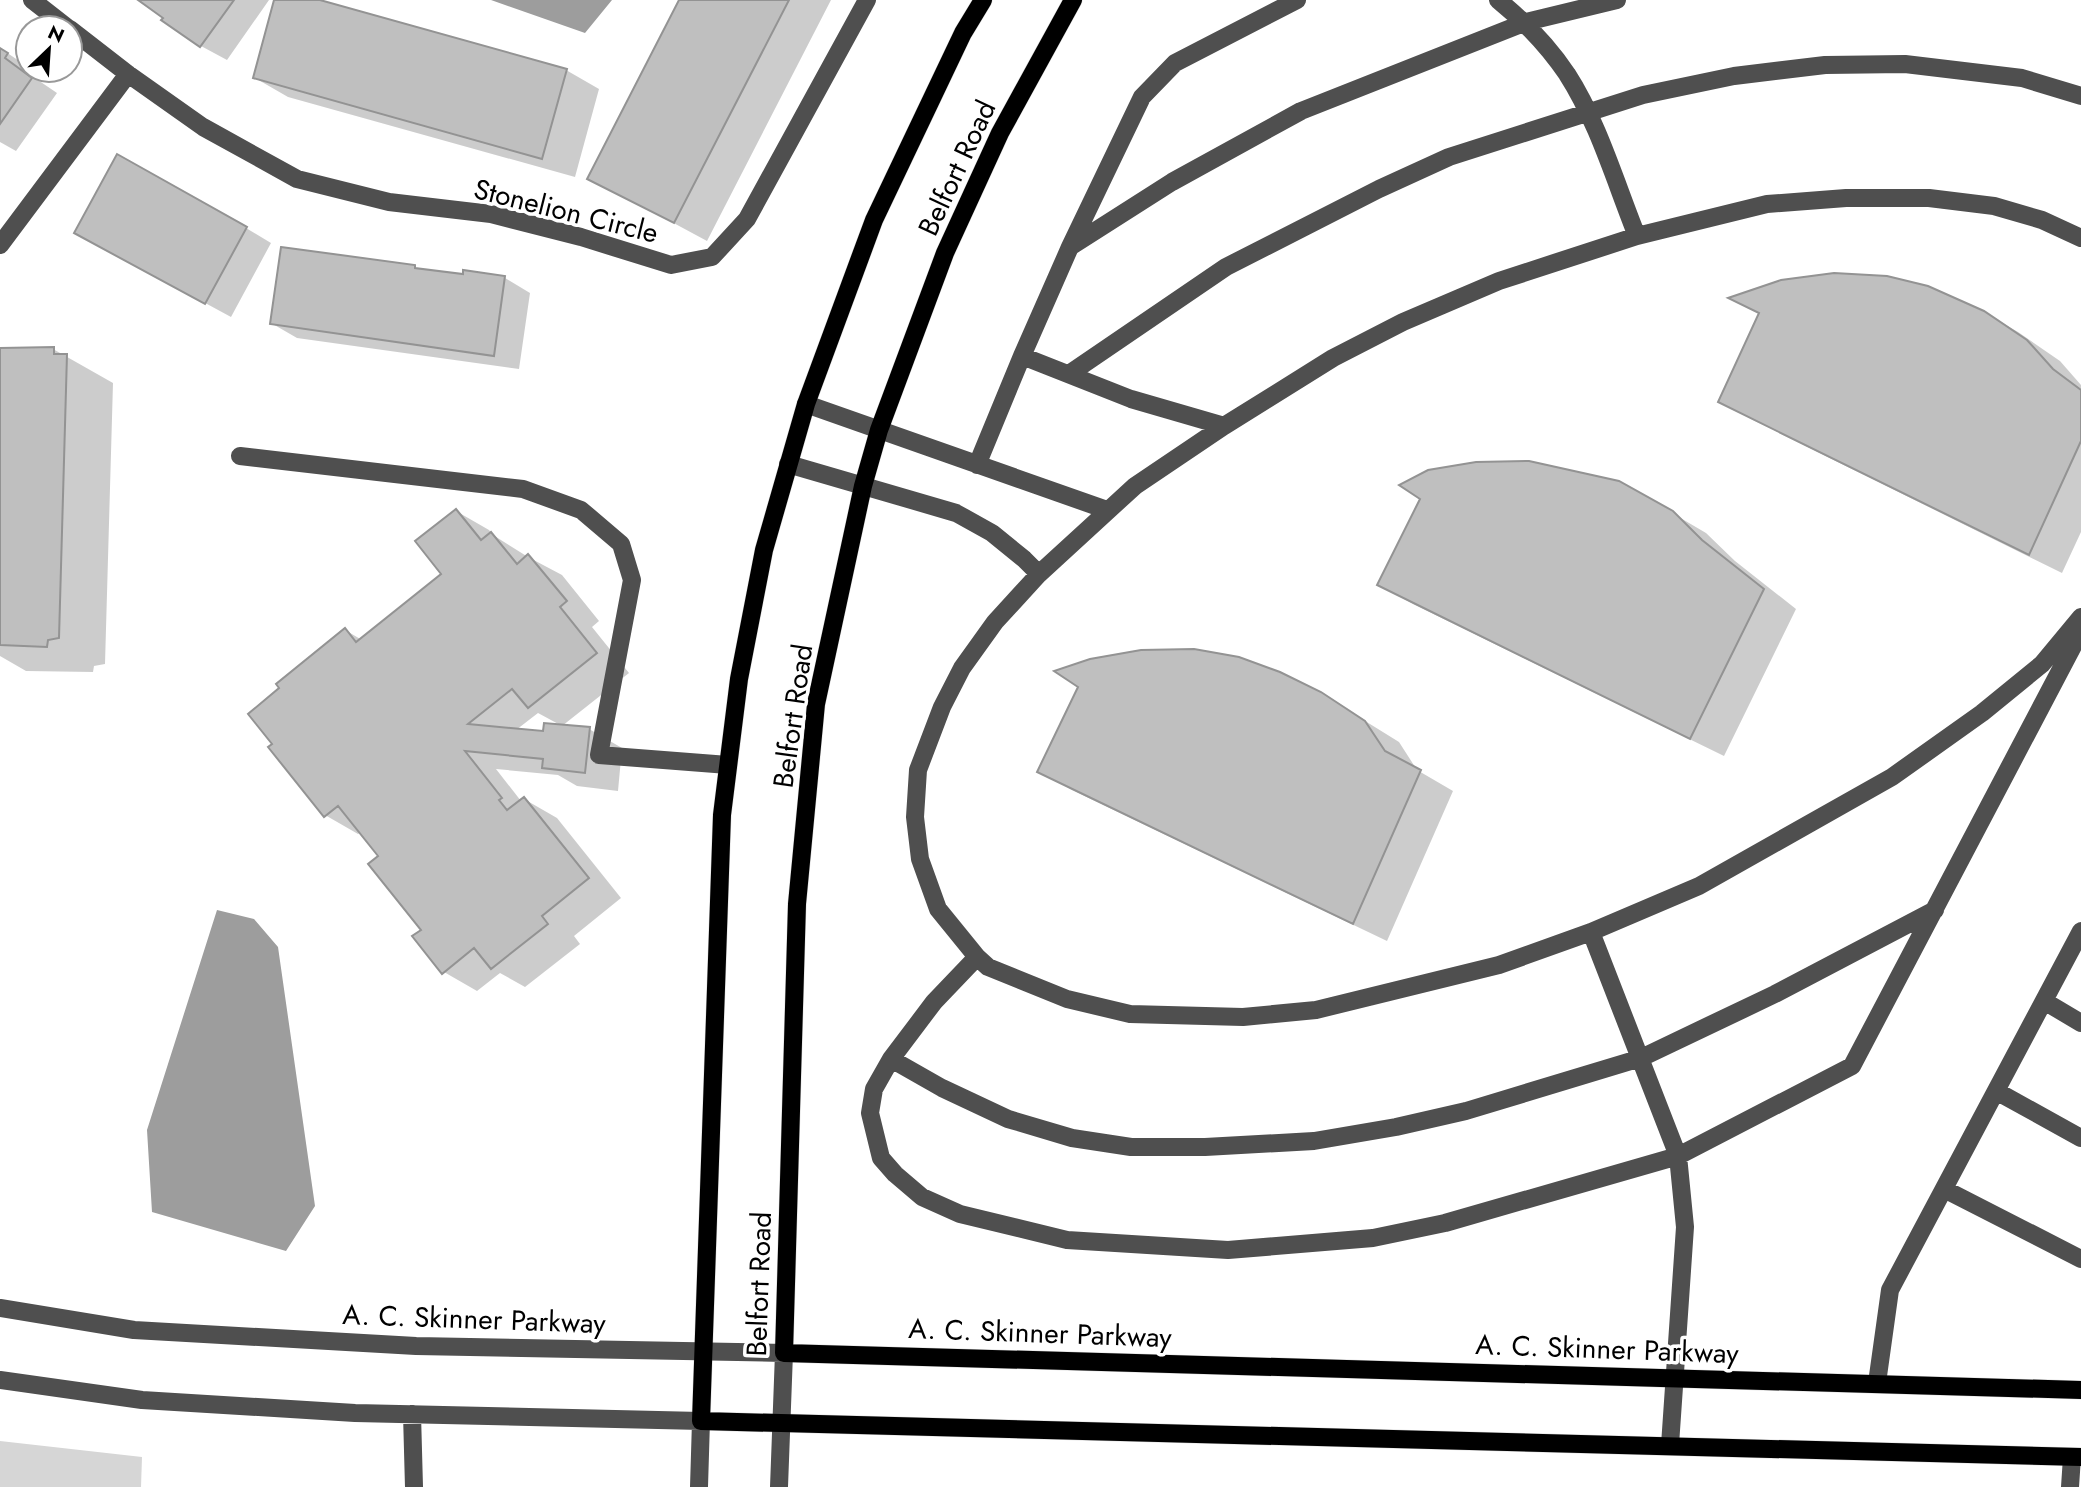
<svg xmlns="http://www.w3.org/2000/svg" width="2081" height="1487" font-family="Jost,sans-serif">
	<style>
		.green { fill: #d6d6d6 }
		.water { fill: #9d9d9d }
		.shadow { fill: #0003 }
		.building { fill: #bfbfbf; stroke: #939393; stroke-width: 2 }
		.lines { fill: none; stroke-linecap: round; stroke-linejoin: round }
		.major-casing { stroke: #dbdbdb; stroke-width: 19 }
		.minor { stroke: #4f4f4f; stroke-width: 18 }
		.major { stroke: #000; stroke-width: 18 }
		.labels { text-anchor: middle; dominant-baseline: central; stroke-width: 7; stroke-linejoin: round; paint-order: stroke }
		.street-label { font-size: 28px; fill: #000; stroke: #fff }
	</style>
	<rect width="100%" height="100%" fill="#fff"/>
	<path class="green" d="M0,1441l142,16 -1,30h-141z"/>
	<path class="water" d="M491,0h121l-27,33z
		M217,910l37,9 24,28 37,259 -29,45 -134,-39 -5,-82z"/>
	<path class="shadow" d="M139,0h130l-42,60 -26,-14 -37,-26 1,-3z
		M276,0h37l253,70 33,19 -24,88 -287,-80 -33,-19z
		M681,0h150l-124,241 -117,-63z
		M0,48l28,19v3h3l-2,4 28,19 -41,58 -16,-9z
		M246,228l25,15 -40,74 -129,-70z
		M415,267l6,3 84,8 25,15 -11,76 -222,-31 -26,-15z
		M1732,298l251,14 35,20 42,29 21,24v147l-19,41 -309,-153 -33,-19 40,-87z
		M0,349h53l60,34 -8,281 -11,2 -1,6 -67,-1 -26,-15z
		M456,511l33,19 4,5 35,22 34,18 37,46 -7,6 37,46 -67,53 -24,-13 -22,17 28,3 45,-4 33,19 -4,43 -41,-5 -19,-11 -62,-6 25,32 3,-2 33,19 64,80 -47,38 6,8 -55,43 -25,-14 -23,18 -33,-19 -21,-42 -42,-74 -20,-24 -3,2 -33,-19 20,-185 17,10 81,-66z
		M1672,513l34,20 29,28 61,48 -72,147 -311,-152 -33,-19z
		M1320,693l79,49 18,28 36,21 -66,150 -315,-151 -33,-19z"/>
	<path class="building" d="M138,0h96l-34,47 -39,-27 2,-2z
		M274,0h46l247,69 -25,90 -289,-81z
		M679,0h110l-115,223 -87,-44z
		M0,48l8,5 -3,5 27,20 -32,46z
		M117,154l130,73 -42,77 -131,-71z
		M281,247l134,18v3l48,6v-4l42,6 -11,80 -224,-32z
		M1834,273l53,3 41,10 56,25 43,29 26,29 28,21v51l-52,114 -311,-153 41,-89 -31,-15 53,-18z
		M54,347v7h13l-8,284 -11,2 -1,7 -47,-2v-297z
		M1529,461l90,20 54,30 29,29 62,49 -74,150 -313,-154 43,-86 -21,-14 29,-15 48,-8z
		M456,509l25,31 10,-8 26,32 11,-10 39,47 -7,6 37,46 -69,55 -16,-19 -44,35 75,7 1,-8 46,4 -5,46 -43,-5 1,-9 -78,-8 37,47 -3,2 8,10 17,-13 65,81 -47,38 6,8 -57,45 -17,-21 -32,26 -30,-38 9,-6 -53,-66 10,-8 -40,-50 -14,11 -56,-70 4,-3 -24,-30 31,-26 -3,-4 69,-56 11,14 85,-68 -26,-33z
		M1194,649l45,8 41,15 41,20 44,29 20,30 36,19 -68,154 -316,-152 41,-85 -24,-16 36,-12 51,-9z"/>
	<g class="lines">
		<defs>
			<path id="major" d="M983,0l-20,33 -89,187 -68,184 -42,146 -25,129 -17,136 -21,606 1380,36
				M1073,0l-73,133 -55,120 -66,177 -16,56 -47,218 -19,200 -13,449 1297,37"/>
		</defs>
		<use href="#major" class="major-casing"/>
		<path class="minor" d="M32,0l36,28
			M1498,0c26,21 50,46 69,74 31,48 49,110 70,162
			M70,29l58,45 75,53 94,52 92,23 102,12 90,23 90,28 41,-8 35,-38 120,-219
			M2081,238l-39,-18 -48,-14 -65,-8h-83l-79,6 -130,32 -138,45 -96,41 -70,36 -109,68 -89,60 -96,88 -44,48 -33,46 -20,39 -24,63 -3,47 5,42 18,50 39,48 11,10 79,32 63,15 113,3 73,-7 183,-45 92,-33 108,-46 193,-109 90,-64 60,-49 39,-47
			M0,245l128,-171
			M1070,247l102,-65 129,-71 225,-89 91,-22
			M1022,356l109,43 93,27
			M1069,374l157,-107 153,-78 70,-32 194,-62 91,-19 91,-11 80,-1 117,14 59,18
			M806,404l301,106
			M240,456l283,33 58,21 40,34 11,36 -33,175 129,10
			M788,464l168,49 36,20 32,26 15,15
			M977,465l45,-109 48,-109 72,-150 33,-34 122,-63
			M1591,932l87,224 7,71 -15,218
			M977,957l-43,45 -43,57 -17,30 -4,24 11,45 14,16 27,23 38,17 107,26 161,10 145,-12 72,-15 233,-67 174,-90 229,-435
			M2044,1001l37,22
			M891,1059l51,29 66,31 64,19 59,9h74l109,-6 82,-14 70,-16 175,-53 134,-64 160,-84
			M1996,1091l85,47
			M1944,1189l137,70
			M0,1308l134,22 282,16 368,7 -5,134
			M0,1380l142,20 213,13 346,8 -2,66
			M1877,1383l13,-93 191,-359
			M412,1414l2,73
			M2070,1487l2,-30"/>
		<use href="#major" class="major"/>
	</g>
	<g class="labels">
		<g class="street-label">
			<text transform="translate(957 168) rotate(-65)">Belfort Road</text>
			<text transform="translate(566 211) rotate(14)">Stonelion Circle</text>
			<text transform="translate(793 716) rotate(-82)">Belfort Road</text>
			<text transform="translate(759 1284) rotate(-88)">Belfort Road</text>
			<text transform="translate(474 1319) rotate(2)">A. C. Skinner Parkway</text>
			<text transform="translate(1040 1333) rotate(2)">A. C. Skinner Parkway</text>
			<text transform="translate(1607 1349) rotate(2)">A. C. Skinner Parkway</text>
		</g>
	</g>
	<g transform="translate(49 49) rotate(25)"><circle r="33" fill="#ffffff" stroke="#999999" stroke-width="2"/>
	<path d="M0-5L12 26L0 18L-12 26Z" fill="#000000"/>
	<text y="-10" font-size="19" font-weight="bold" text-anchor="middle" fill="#000000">N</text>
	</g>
</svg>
